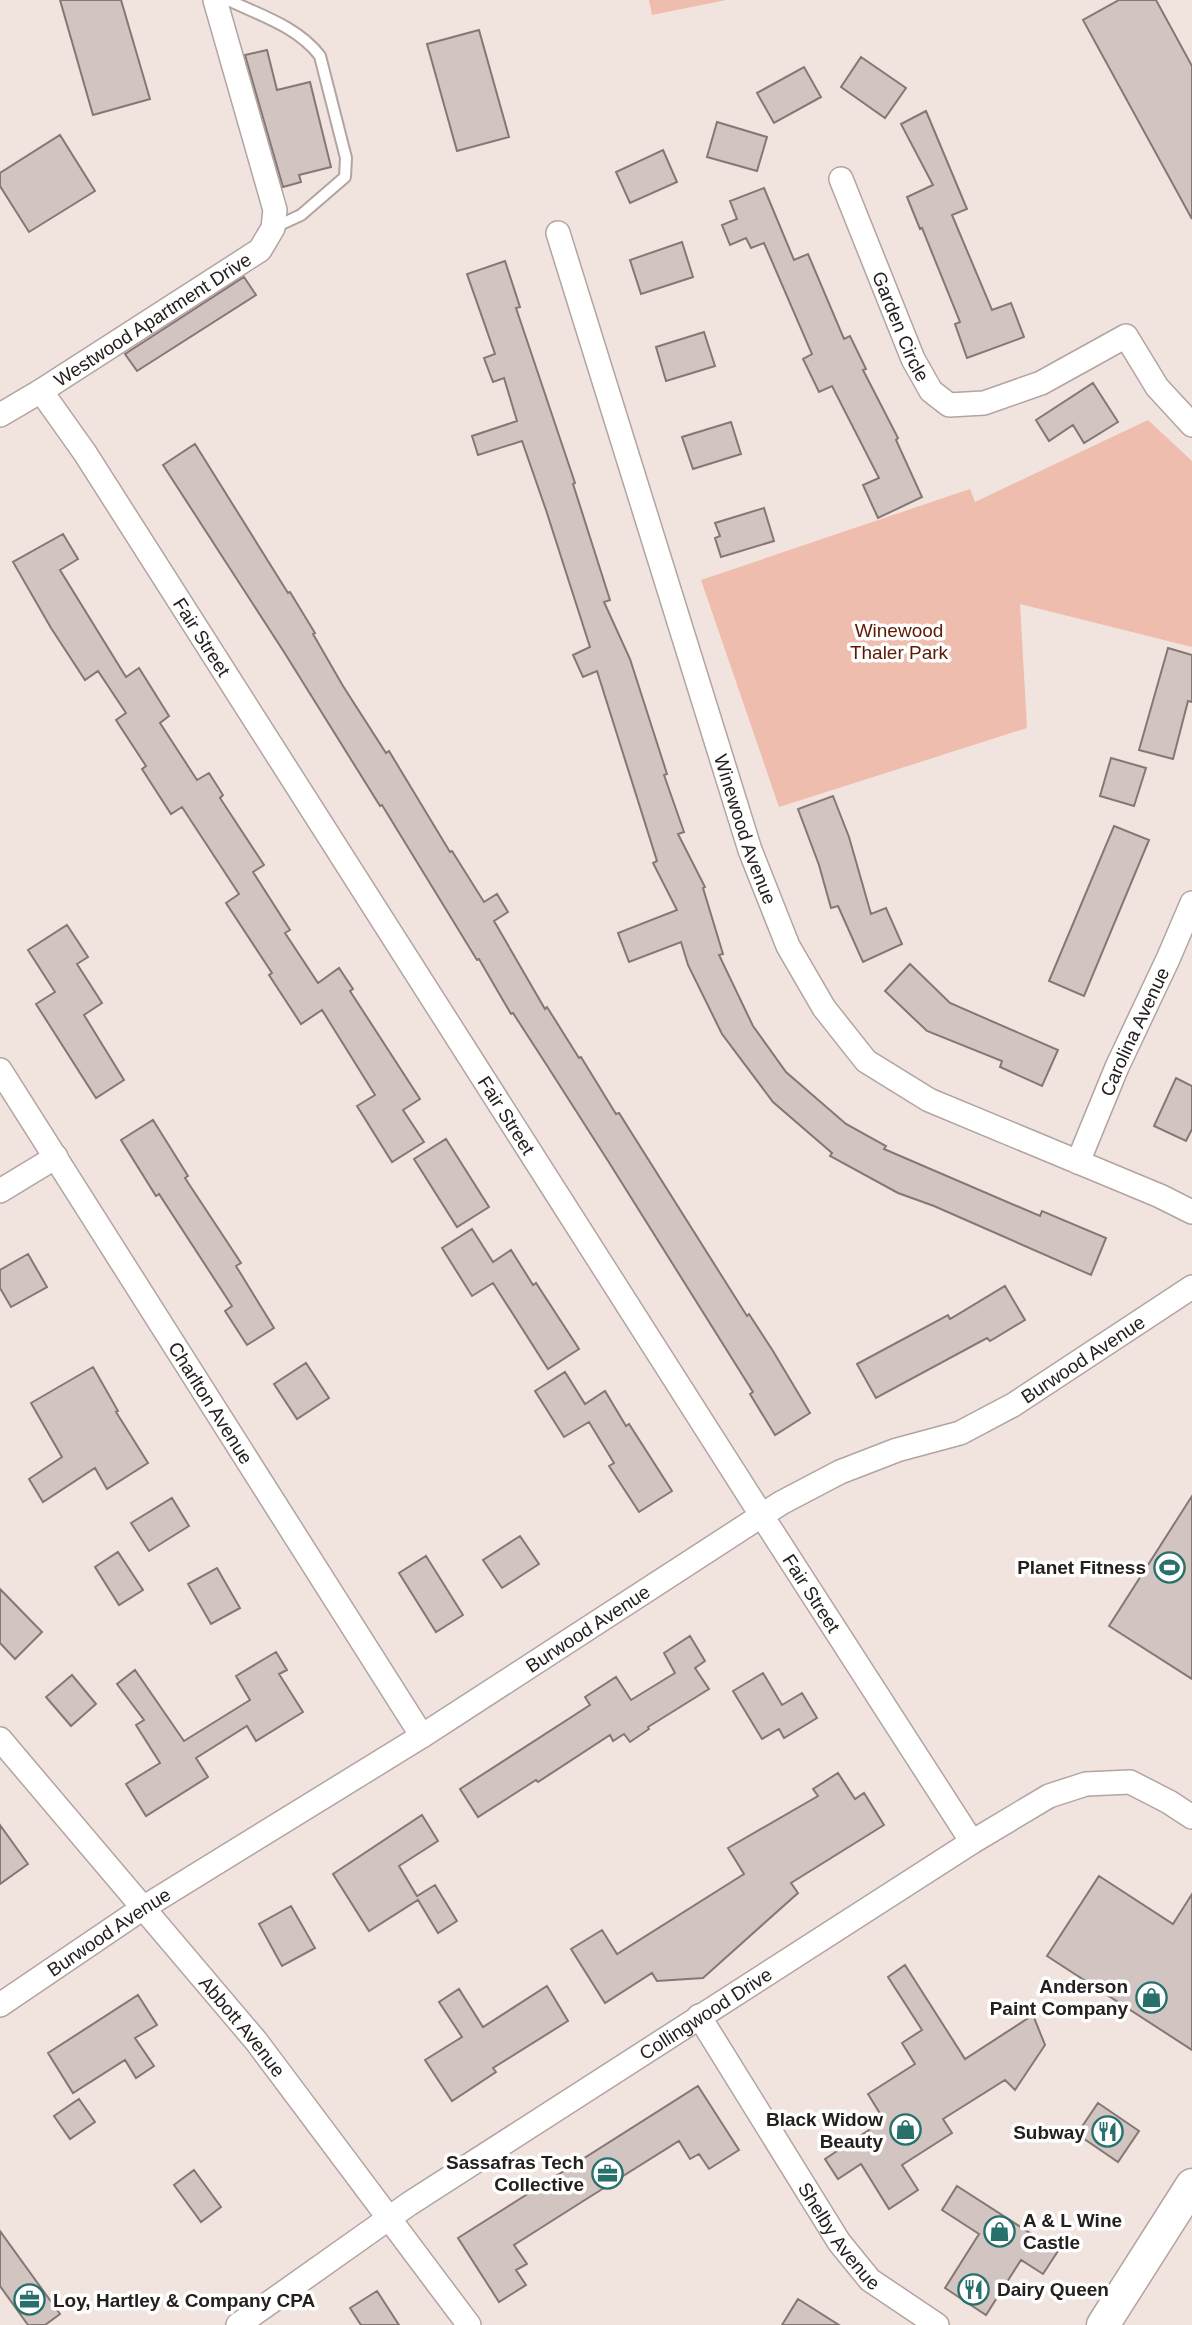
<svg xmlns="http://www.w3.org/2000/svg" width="1192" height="2325" font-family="Arial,sans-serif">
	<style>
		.green { fill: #efbdad }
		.building { fill: #d2c4c0; stroke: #857874; stroke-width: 2 }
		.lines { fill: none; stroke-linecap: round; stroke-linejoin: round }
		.lane-casing { stroke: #b2a4a0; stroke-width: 14 }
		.street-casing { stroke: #b2a4a0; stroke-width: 26 }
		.secondary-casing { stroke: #b2a4a0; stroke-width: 35 }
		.lane { stroke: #fff; stroke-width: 10 }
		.street { stroke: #fff; stroke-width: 23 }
		.secondary { stroke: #fff; stroke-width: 32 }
		.labels { text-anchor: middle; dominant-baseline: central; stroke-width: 7; stroke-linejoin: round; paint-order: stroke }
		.street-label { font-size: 19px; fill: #25201e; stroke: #fff }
		.park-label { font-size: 19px; fill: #5e1800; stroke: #fff }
		.poi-label { font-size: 19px; font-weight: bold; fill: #25201e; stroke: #fff; text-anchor: end }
	</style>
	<rect width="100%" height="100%" fill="#f1e3de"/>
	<path class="green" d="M649,0h77l-74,15z
		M1148,420l44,41v186l-172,-43 7,124 -248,79 -78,-227 269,-91 5,13z"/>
	<path class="building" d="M60,0h61l29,99 -57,16z
		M1119,0h37l36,66v153l-109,-199z
		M479,30l30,107 -52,14 -30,-107z
		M267,50l10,40 33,-8 21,85 -32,8 2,7 -18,5 -38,-132z
		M861,57l45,31 -21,30 -44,-31z
		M804,67l17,30 -47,26 -17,-30z
		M926,111l41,98 -15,6 40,95 19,-7 13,34 -57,21 -12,-34 5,-2 -38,-94 -2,1 -13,-32 26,-12 -32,-61z
		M717,122l50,15 -10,34 -50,-14z
		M60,135l35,56 -66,41 -29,-46v-13z
		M663,150l14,32 -47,21 -14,-31z
		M764,188l30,72 14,-6 36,85 6,-3 16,33 -3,1 35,68 -2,2 26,57 -44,21 -15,-33 16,-7 -47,-92 -13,6 -16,-33 9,-5 -48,-111 -13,5 -5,-10 -16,7 -8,-20 15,-6 -7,-18z
		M682,242l11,35 -52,17 -11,-34z
		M505,261l15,46 -4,1 59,175 -2,1 37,116 -6,2 26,57 37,115 -3,1 20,57 -6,2 27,53 -2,1 20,66 -4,1 34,71 33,46 60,52 40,22 -2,3 156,67 2,-5 64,27 -15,37 -157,-69 -36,-13 -68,-37 2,-3 -59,-51 -51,-68 -34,-69 -7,-23 -52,20 -11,-29 59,-23 -24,-47 4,-2 -60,-190 -14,6 -10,-22 17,-8 -44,-137 -24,-69 -44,14 -6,-19 45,-15 -13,-43 -11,4 -9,-24 11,-4 -28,-80z
		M244,277l12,18 -119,76 -12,-17z
		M704,332l11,34 -49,15 -10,-34z
		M1093,383l25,39 -34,21 -11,-18 -24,16 -13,-21z
		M731,422l10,32 -48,15 -11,-32z
		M195,444l93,149 2,-1 25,41 -2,1 30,52 43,67 3,-2 61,101 2,-1 32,51 13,-8 11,18 -14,9 51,88 2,-2 32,51 2,-1 35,57 3,-1 128,203 2,-2 24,37 37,62 -35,22 -25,-41 3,-2 -143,-228 -64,-100 -33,-51 -2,1 -32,-55 -2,1 -95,-155 -2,1 -96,-154 -121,-187z
		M764,508l10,33 -53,16 -6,-19 5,-2 -5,-13z
		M63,534l15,25 -18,11 66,107 13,-9 30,48 -9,7 37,57 12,-7 14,22 -3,3 44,67 -11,7 37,58 -5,3 33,50 21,-15 14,21 -3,2 70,108 -17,11 21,32 -32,20 -35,-56 18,-11 -53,-85 -21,14 -32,-49 3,-2 -46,-70 13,-9 -57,-87 -11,7 -29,-45 4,-3 -30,-46 10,-7 -28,-42 -13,9 -34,-52 -38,-66z
		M1168,648l24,7v47l-4,-1 -15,58 -34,-9z
		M1111,758l35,10 -12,38 -34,-10z
		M833,796l16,41 22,77 15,-6 16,36 -39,18 -25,-56 -7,2 -12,-43 -21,-56z
		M1114,826l35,14 -65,156 -35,-15z
		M67,925l21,32 -11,7 25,39 -18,12 40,65 -28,18 -60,-94 19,-12 -27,-42z
		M910,964l40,39 108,47 -16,36 -42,-19 2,-6 -75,-30 -42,-40z
		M1176,1078l16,8v43l-6,12 -32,-15z
		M153,1120l35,56 -3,2 56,85 -5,3 38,62 -27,17 -22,-34 7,-5 -73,-112 -3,2 -35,-56z
		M446,1139l43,68 -32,20 -43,-68z
		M472,1229l21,33 18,-12 22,35 3,-2 43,66 -31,20 -55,-86 -21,13 -30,-48z
		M28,1254l19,33 -36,20 -11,-19v-18z
		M1005,1286l20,34 -35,21 -3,-3 -111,60 -19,-34 91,-49 2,4z
		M306,1363l23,35 -32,21 -23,-35z
		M93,1367l25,44 -2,1 32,51 -41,26 -12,-21 -52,34 -14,-23 33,-22 -31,-54z
		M565,1372l20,32 20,-13 21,35 3,-2 43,67 -33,21 -30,-46 5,-3 -25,-41 -25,15 -29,-46z
		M1192,1496v183l-83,-53z
		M172,1498l17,28 -40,25 -18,-28z
		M520,1536l19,28 -37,24 -19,-28z
		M118,1552l25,38 -24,15 -24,-38z
		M426,1556l37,59 -27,17 -37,-59z
		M217,1568l23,40 -29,16 -23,-40z
		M0,1589l42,43 -27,27 -15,-16z
		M690,1636l15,25 -10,7 14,21 -61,38 1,2 -19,13 -6,-8 -11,7 -3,-6 -72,47 -2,-2 -58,37 -18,-28 130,-84 -5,-8 31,-20 15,23 44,-27 -11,-20z
		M276,1652l11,18 -8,4 24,38 -47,29 -9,-15 -51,32 12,19 -62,39 -20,-32 34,-21 -24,-38 8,-5 -27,-36 18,-14 49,71 66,-41 -14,-24z
		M763,1673l19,32 20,-12 15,25 -33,20 -5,-9 -17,10 -29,-48z
		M72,1675l24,29 -25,22 -25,-29z
		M838,1773l17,26 9,-6 20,32 -93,58 7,10 -95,85 -46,3 -5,-8 -47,30 -34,-54 31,-19 15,24 127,-80 -16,-26 90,-52 -5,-7z
		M422,1815l16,26 -39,25 18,30 18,-11 22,36 -19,12 -20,-33 -49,31 -36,-57z
		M0,1825l28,39 -28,20z
		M1099,1876l74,48 19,-30v156l-145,-94z
		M291,1906l24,42 -33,18 -23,-42z
		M905,1965l60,94 68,-44 12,30 -30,45 -10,-10 -62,39 9,14 -50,32 16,25 -29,19 -28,-45 -23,15 -13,-20 59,-39 -16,-26 47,-30 -13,-21 20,-13 -34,-53z
		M547,1986l21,35 -75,47 3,4 -44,29 -27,-41 37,-23 -23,-35 20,-13 24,38z
		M138,1995l19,30 -22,13 19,28 -18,12 -11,-18 -52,33 -25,-40z
		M698,2086l41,64 -30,19 -10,-15 -9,5 -11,-18 -91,57 -74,47 13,19 -11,6 10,15 -27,17 -41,-64z
		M79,2099l16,23 -25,17 -16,-23z
		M1098,2103l41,28 -21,31 -41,-28z
		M194,2170l27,37 -20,15 -27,-37z
		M957,2186l101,65 -15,23 -22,-14 -35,55 -41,-27 34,-54 -37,-24z
		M0,2231l60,83 -15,11h-17l-28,-39z
		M377,2291l22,34h-38l-11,-17z
		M798,2299l41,26h-57z"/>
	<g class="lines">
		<defs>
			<path id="lane" d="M228,0c32,15 70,27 92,56l26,102 -1,19 -44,38 -28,13"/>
			<g id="street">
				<path id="s1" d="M841,179l72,180 18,32 18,14 35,-2 57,-20 85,-47 31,51 35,38"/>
				<path id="s2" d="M558,233l192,617 38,96 36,62 42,53 63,39 231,96 32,16"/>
				<path id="s3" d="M41,391l44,62 677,1063 210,326"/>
				<path id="s4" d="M0,415l41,-24 219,-141 13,-22 2,-18 -60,-210"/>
				<path id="s5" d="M0,1070l422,666"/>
				<path id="s6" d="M1078,1162l39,-95 51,-108 24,-56"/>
				<path d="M0,1191l56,-34"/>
				<path id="s7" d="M0,1739l256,302 213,284"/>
				<path id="s8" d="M0,2005l143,-97 279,-172 359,-233 59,-31 57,-22 63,-17 53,-28 179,-118"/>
				<path id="s9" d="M699,2016l140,226 31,38 67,45"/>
				<path id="s10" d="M238,2325l171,-121 563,-362 77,-46 37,-12 44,-2 39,20 23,15"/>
			</g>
			<path id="secondary" d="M1103,2325l89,-140"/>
		</defs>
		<use href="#lane" class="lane-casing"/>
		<use href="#street" class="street-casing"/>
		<use href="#secondary" class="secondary-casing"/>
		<use href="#lane" class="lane"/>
		<use href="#street" class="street"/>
		<use href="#secondary" class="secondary"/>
	</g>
	<defs>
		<symbol id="stadium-ring" viewBox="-11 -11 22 22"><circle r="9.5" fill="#fff" stroke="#27706b" stroke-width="1.5"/><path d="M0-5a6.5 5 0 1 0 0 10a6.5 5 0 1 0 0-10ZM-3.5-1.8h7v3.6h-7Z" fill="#27706b"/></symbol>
		<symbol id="shop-ring" viewBox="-11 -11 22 22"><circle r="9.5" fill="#fff" stroke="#27706b" stroke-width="1.5"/><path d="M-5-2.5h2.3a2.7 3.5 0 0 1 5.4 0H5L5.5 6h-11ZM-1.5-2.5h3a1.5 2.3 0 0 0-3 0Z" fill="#27706b"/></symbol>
		<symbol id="restaurant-ring" viewBox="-11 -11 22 22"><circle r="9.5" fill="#fff" stroke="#27706b" stroke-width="1.5"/><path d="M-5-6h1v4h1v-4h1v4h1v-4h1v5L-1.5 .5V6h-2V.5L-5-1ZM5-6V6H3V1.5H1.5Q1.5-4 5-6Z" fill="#27706b"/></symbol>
		<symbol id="office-ring" viewBox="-11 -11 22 22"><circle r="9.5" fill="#fff" stroke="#27706b" stroke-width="1.5"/><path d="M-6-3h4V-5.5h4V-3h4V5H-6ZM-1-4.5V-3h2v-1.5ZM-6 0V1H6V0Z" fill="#27706b"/></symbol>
	</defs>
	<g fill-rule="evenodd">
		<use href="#stadium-ring" x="1152" y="1550" width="35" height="35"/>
		<use href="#shop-ring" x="1134" y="1980" width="35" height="35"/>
		<use href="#shop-ring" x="888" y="2112" width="35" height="35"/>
		<use href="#restaurant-ring" x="1090" y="2114" width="35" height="35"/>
		<use href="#office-ring" x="590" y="2156" width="35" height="35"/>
		<use href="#shop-ring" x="982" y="2214" width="35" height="35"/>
		<use href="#restaurant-ring" x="956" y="2272" width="35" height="35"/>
		<use href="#office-ring" x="12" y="2282" width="35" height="35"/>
	</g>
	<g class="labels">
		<g class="street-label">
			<text stroke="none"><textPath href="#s4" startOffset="180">Westwood Apartment Drive</textPath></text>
			<text stroke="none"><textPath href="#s1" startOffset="159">Garden Circle</textPath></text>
			<text stroke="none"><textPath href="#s3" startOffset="294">Fair Street</textPath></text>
			<text stroke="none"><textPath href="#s2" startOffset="625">Winewood Avenue</textPath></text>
			<text stroke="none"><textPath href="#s6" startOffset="142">Carolina Avenue</textPath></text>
			<text stroke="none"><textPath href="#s3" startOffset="861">Fair Street</textPath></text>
			<text stroke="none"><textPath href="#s8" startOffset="1265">Burwood Avenue</textPath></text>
			<text stroke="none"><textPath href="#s5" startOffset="394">Charlton Avenue</textPath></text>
			<text stroke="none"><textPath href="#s3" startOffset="1428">Fair Street</textPath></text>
			<text stroke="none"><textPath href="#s8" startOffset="698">Burwood Avenue</textPath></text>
			<text stroke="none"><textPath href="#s8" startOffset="131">Burwood Avenue</textPath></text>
			<text stroke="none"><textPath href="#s10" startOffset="562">Collingwood Drive</textPath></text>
			<text stroke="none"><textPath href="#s7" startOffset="376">Abbott Avenue</textPath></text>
			<text stroke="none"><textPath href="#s9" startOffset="261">Shelby Avenue</textPath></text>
		</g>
		<g class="park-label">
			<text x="899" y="630">Winewood<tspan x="899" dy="22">Thaler Park</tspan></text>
		</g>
		<g class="poi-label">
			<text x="1146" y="1567">Planet Fitness</text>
			<text x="1128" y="1986">Anderson<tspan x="1128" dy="22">Paint Company</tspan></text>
			<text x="883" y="2119">Black Widow<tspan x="883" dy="22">Beauty</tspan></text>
			<text x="1085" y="2132">Subway</text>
			<text x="584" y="2162">Sassafras Tech<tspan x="584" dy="22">Collective</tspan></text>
			<text x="1023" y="2220" text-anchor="start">A &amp; L Wine<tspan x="1023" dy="22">Castle</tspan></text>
			<text x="997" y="2289" text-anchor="start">Dairy Queen</text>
			<text x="53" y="2300" text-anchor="start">Loy, Hartley &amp; Company CPA</text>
		</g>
	</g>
</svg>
